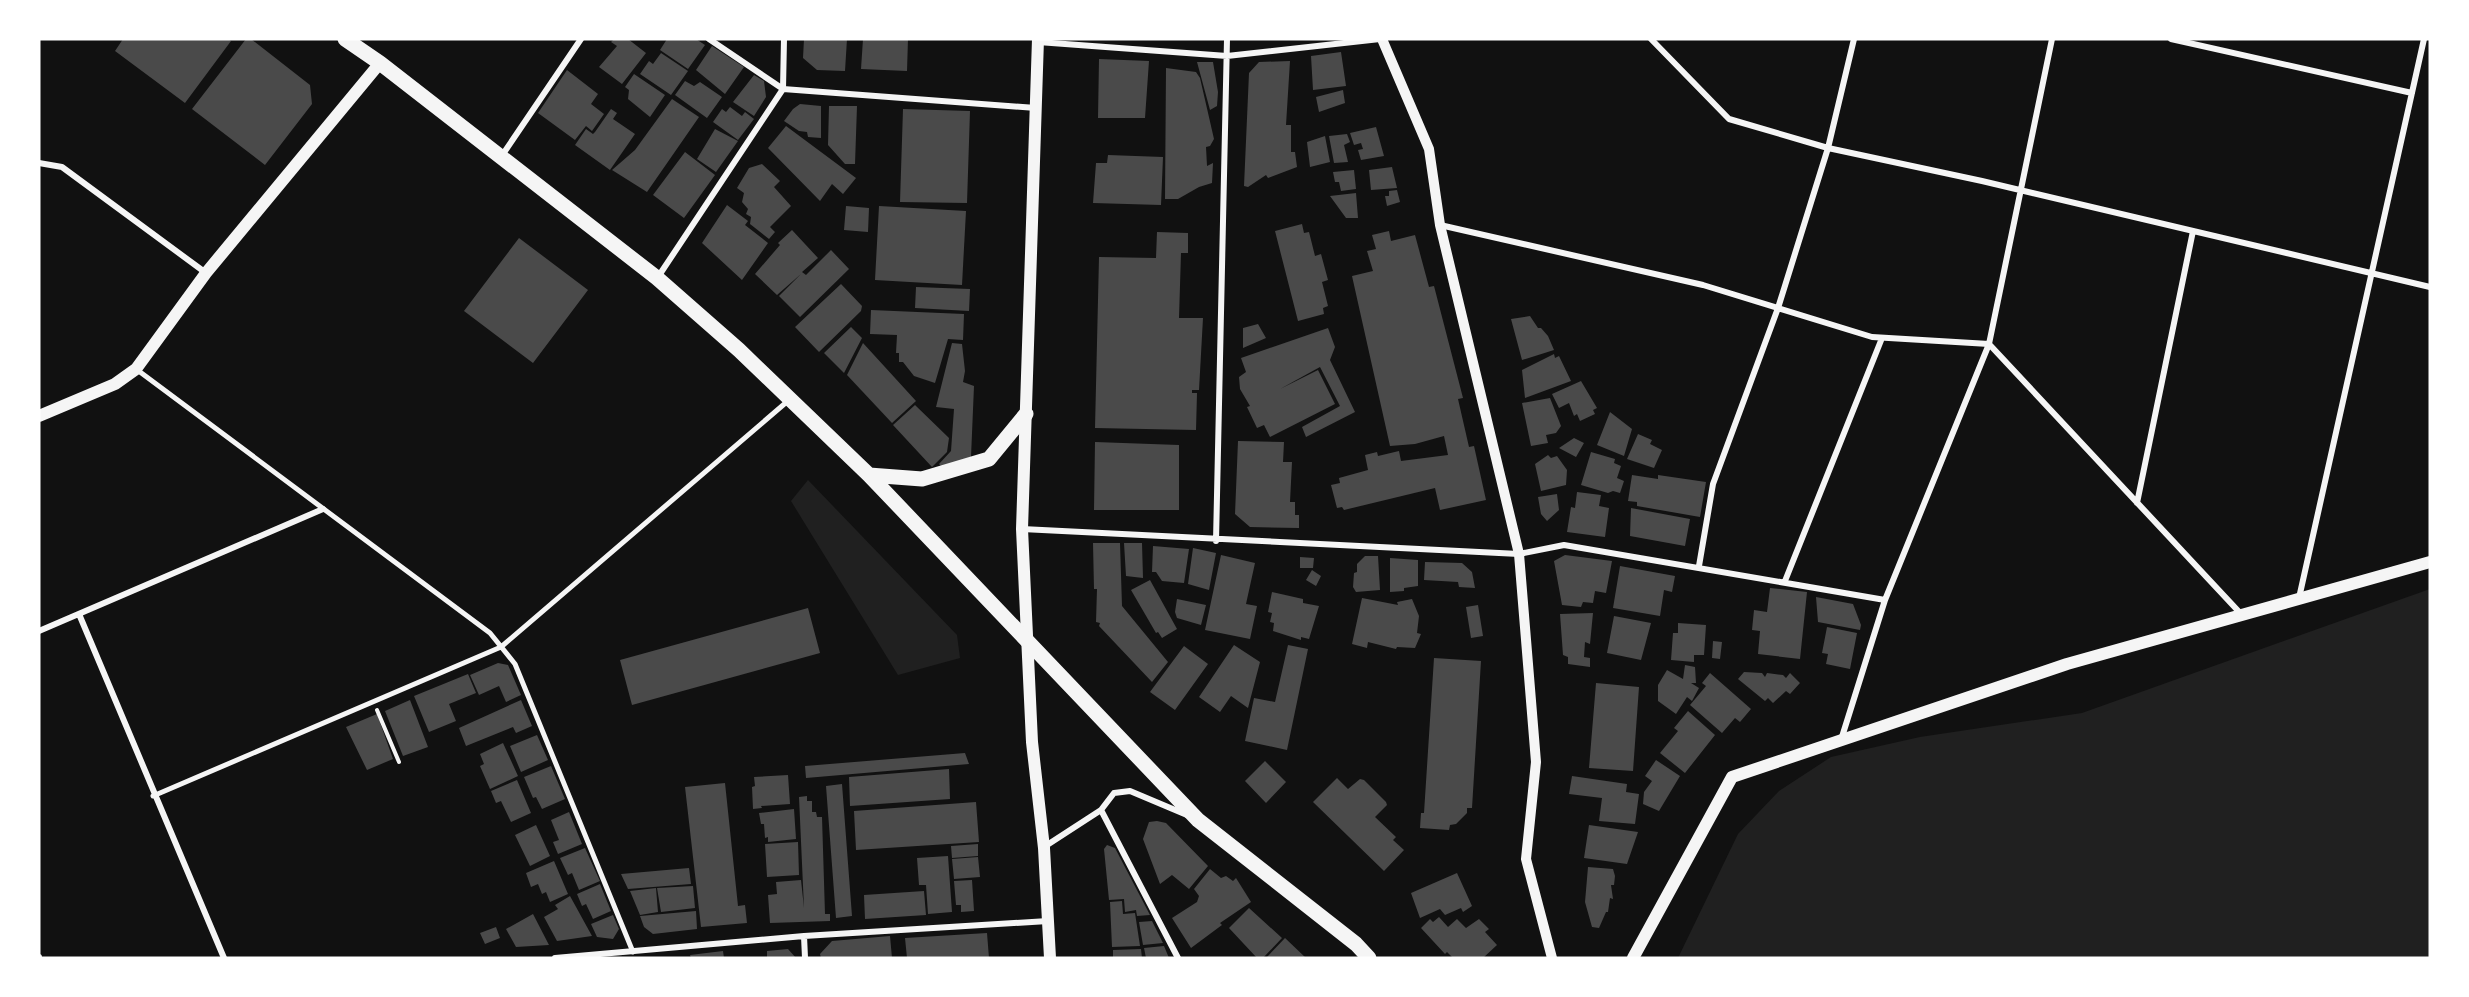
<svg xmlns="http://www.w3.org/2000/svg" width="2469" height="997" font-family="'Source Serif 4',serif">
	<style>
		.green { fill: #202020 }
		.building { fill: #4a4a4a }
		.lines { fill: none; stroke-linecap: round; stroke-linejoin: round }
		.path { stroke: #f5f5f5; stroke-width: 4 }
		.pedestrian { stroke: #f5f5f5; stroke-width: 5 }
		.minor { stroke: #f5f5f5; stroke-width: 6 }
		.tertiary { stroke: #f5f5f5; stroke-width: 10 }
		.secondary { stroke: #f5f5f5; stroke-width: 12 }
		.primary { stroke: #f5f5f5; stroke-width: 15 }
	</style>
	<rect width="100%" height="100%" fill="#111"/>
	<path class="green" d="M808,480l149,155 3,23 -62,17 -107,-174z
		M2430,589v369h-752l60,-124 41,-43 52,-34 89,-20 162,-24z"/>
	<path class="building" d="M123,39h105l3,2 -46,62 -70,-52z
		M246,39h5l59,46 2,19 -47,61 -73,-56z
		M614,39h14l18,14 -24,31 -23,-17 18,-21 -6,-4z
		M667,39h29l9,6 -17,24 -28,-19z
		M804,39h43l-2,32 -28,-1 -14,-12z
		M863,39h45l-1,32 -46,-2z
		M712,46l32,21 -19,27 -29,-24z
		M1341,52l5,34 -33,4 -2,-34z
		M661,53l27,18 -17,24 -31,-21 9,-13 4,3z
		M1099,59l50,2 -4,57h-47z
		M1290,61l-4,64h5v27h4l2,15 -29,11 -2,-3 -18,12 -4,-1 5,-113 10,-11z
		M1197,62h16l5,30 -1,14 -7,4z
		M1166,68l30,4 4,6 14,61 -4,7 -4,1 1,19 6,-3 -1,20 -13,4 -21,12h-13z
		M567,70l31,24 -7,10 13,10 -12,17 -6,-5 -11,14 -37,-27z
		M634,74l31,21 -15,22 -22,-18 1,-9 -4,-3z
		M754,75l10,6 2,16 -12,19 -21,-14z
		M685,81l9,5 6,-4 22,15 -15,21 -32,-23z
		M1343,90l2,13 -26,9 -3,-15z
		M672,99l27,18 -52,75 -35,-22 23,-20z
		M800,104l21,2v32l-13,-1 -1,-5 -8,-1 -15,-10 9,-12z
		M829,106h28l-2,58h-10l-17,-19z
		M730,107l12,9 3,-4 9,7 -16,21 -25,-18 9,-13 4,3z
		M611,109l6,4 -4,6 22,15 -25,36 -35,-25 11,-16 7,5 2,-2z
		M903,109l67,2 -3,92 -67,-1z
		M786,126l70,52 -13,16 -11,-10 -12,17 -52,-53z
		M1376,127l8,29 -23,4 -3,-10 5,-1 -2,-6 -7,2 -4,-12z
		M715,129l23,12 -22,31 -19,-13z
		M1347,134l3,8 -6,3 4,17 -14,1 -5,-27z
		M1325,136l5,26 -20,5 -3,-25z
		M685,152l30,23 -31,43 -31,-23z
		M1108,155l55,2 -2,48 -68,-2 3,-40h11z
		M762,164l18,17 -6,6 17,19 -21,21 5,5 -6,7 -19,-15 1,-7 -5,-3 2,-5 -6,-7 2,-9 -7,-5 12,-20z
		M1392,167l5,21 -26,2 -2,-20z
		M1354,170l2,19 -15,2 -2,-9h-4l-2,-10z
		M1397,190l3,12 -13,4 -2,-10h4v-5z
		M1356,193l2,25h-12l-16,-22z
		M727,205l21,16 -3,4 23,18 -26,37 -40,-37z
		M846,206l23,2 -1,24 -24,-2z
		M879,206l87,5 -4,74 -87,-5z
		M1302,224l2,9 5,-1 6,24 6,-2 7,26 -6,2 6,24 -5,2 1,6 -26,7 -23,-90z
		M792,230l26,28 -16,14 4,3 25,-25 18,19 -49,48 -21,-21 22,-22 -24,21 -22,-21 25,-29 -2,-2z
		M1389,231l2,10 24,-6 14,52 5,-1 29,112 -5,1 11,48 5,-1 12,54 -46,10 -5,-22 -91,22 -2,-3 -5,1 -6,-23 9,-2 -1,-5 29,-8 -3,-15 12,-3 1,4 21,-5 2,10 47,-6 -4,-19 -29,8 -25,2 -38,-170 21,-5 -6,-20 9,-2 -4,-14z
		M1157,232l31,1v20h-7l-2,65h24l-4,72h-7v3h5l-1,37 -101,-2 4,-171 57,1z
		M519,238l69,52 -55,73 -69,-52z
		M841,284l21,22 -1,5 -42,41 -24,-25z
		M916,287l54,2 -1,22 -54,-3z
		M871,310l93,4 -1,26 -15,-1 -13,44 -21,-7 -11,-14h-4v-9h-3l1,-18 -27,-1z
		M1530,316l8,12h3l7,8 6,14 -32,10 -11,-41z
		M1258,324l8,14 -23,10v-20z
		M851,327l11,11 -18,35 -20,-20z
		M1328,328l7,19 -5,13 25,52 -49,25 -4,-10 38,-21 -20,-39 -40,22 38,-19 17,34 -65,33 -6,-12 -7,3 -10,-21 3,-1 -10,-17 -1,-12 7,-5 -5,-14z
		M863,343l53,58 -24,22 -45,-48z
		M952,343l10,1 3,27 -2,11 11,4 -3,71 -29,10 -3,-3 12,-13 3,-42 -18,-2z
		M1554,354l1,4 4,-2 12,25 -46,17 -3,-28z
		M1581,381l16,27 -4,2 2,4 -15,7 -3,-7 -3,2 -5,-13 -10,5 -7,-14z
		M1550,398l11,28 -5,7 -10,2 2,8 -17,3 -9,-43z
		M915,405l34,33 -2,14 -15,15 -39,-42z
		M1610,412l22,17 -8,27 -27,-11z
		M1638,434l14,6 -2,4 12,6 -8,18 -27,-9z
		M1574,438l10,5 -8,14 -17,-9z
		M1238,441l46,1 -1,20h9l-2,40h5v13h4v13l-49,-1 -15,-13z
		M1095,442l84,3v65h-85z
		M1591,452l24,7 -1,4 7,3 -4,12 7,3 -4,12 -7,-2 -5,2 -27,-8z
		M1548,455l3,3 6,-2 10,14 -1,15 -25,6 -6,-27z
		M1632,475l26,4v-4l48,7 -6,35 -63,-11v-4l-9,-1z
		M1577,492l24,3 -2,11 10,2 -4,29 -38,-5 4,-25 4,1z
		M1557,494l2,16 -12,11 -6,-7 -3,-17z
		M1631,508l59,11 -5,27 -55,-10z
		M1093,543h27l2,63 46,56 -16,20 -53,-56 1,-3 -4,-1 1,-33h-3z
		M1124,543h18l1,35 -17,-2z
		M1153,546l36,3 -5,34 -22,-2 -6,-9h-4z
		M1193,548l23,5 -7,37 -21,-6z
		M1221,555l34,8 -9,41 11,2 -7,33 -45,-9z
		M1565,555l47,6 -6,32 -11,-2 -2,12 -10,-1 -2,5 -19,-2 -8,-44z
		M1365,556h13l2,34 -24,2 -3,-5 1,-14 3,-1v-8z
		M1300,557l14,1 -1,10h-13z
		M1390,558l28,2v26l-14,2v3l-14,1z
		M1425,562l37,1 10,9 3,16 -16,-1 -1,-5 -34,-2z
		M1620,566l55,10 -3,16 -8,-2 -4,26 -47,-8z
		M1312,570l9,6 -5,10 -10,-6z
		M1150,580l27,49 -15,9 -4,-6 -2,1 -25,-43z
		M1770,588l37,4 -7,67 -42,-5 2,-23 -8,-1 2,-20 13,2z
		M1272,592l31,7v4l16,3 -10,33 -8,-2v3l-28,-9 1,-8 -4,-1 2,-9 -4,-1z
		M1816,597l37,7 8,21 -1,5 -42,-8z
		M1362,598l36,7 -1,-3 15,-3 7,17 -2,17 4,1 -6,14 -18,-1 -1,2 -28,-7 -1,6 -15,-4z
		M1177,599l29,6 -5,20 -24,-7 -2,-6z
		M1478,605l5,31 -12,2 -5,-31z
		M808,608l12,45 -188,52 -12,-45z
		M1593,613l-3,31 -5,-2 -1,15 6,1v9l-22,-3v-7l-5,-2 -3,-41z
		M1614,616l37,7 -10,37 -34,-7z
		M1678,623l28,2 -2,30h-10v7l-23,-2 2,-27h5z
		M1827,627l30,6 -7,36 -24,-5 2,-10 -6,-1z
		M1713,641l9,1 -2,17 -8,-1z
		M1234,645l26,17 -12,46 -17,-12 -11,16 -21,-15z
		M1288,645l20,4 -21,101 -42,-9 9,-43 21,4z
		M1184,646l24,18 -33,46 -25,-18z
		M1434,658l47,3 -9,147h-5v5l-11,11 -6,1 -1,5 -29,-2 1,-15h3z
		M498,663l10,2 13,30 -15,7 -7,-16 -20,9 -9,-20z
		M1685,665l10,2 1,16h-5l8,5 -7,13 -5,-4 -11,17 -18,-13v-16l9,-15 16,9z
		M1744,672l18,1 3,4 2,-4 16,2 3,3 4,-5 10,10 -10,11 -4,-3 -13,12 -5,-5 -3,3 -27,-22z
		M1710,673l41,36 -11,13 -5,-4 -13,15 -32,-28 16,-19 -4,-3z
		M468,674l8,19 -27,11 7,17 -27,11 -15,-36z
		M1596,683l43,4 -6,84 -44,-3z
		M410,700l18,47 -25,9 -18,-45z
		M521,700l11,26 -16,7 -3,-6 -47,19 -7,-18z
		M1688,711l27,24 -30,38 -25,-20 18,-22 -4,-3z
		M377,714l16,45 -26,11 -21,-43z
		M537,735l11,25 -27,12 -11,-26z
		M503,743l15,33 -28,13 -10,-23 4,-2 -4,-10z
		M965,753l4,11 -163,14 -1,-12z
		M1656,760l24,16 -21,35 -16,-7 1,-12 8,-11 -7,-5z
		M1265,761l21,21 -20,21 -21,-22z
		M551,766l14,33 -23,10 -6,-12 -3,1 -9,-21z
		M949,769l1,30 -100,7 -1,-29z
		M788,775l2,29 -29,2 1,2 -9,1 -1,-22 3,-1 -1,-9z
		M1572,776l55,8 -1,8 13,2 -4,30 -36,-3 3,-23 -33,-4z
		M1337,778l11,11 12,-10 4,1 22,22 1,3 -12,12 21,20 -3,3 11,10 -20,21 -71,-69z
		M517,780l14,33 -20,9 -10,-21 -5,2 -5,-12z
		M725,783l13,123 7,-1 2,18 -46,4 -16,-140z
		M842,784l10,132 -16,2 -10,-132z
		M807,796v5h5v11h4l1,5h5l3,97h5v7l-60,2 -2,-28 9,-1 -1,-12 25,-2 3,28 -5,-111z
		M976,802l3,40 -123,8 -2,-39z
		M794,809l2,30 -28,3v-5l-3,1 -1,-14h-3l-2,-11z
		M569,812l13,32 -24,10 -5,-12 6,-2 -8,-20z
		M1157,821l9,2 42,43 -19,23 -17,-14 -12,9 -17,-45 6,-17z
		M536,825l14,31 -20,10 -15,-31z
		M1589,825l49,7 -11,32 -43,-6z
		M798,842l1,33 -32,2 -2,-33z
		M978,844v12l-26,2 -1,-12z
		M1107,845l8,3 35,67 -13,1 -1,-6 -11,2 -1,-13 -15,1 -5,-51z
		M585,848l15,33 -21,9 -7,-17 -4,2 -8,-17z
		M948,856l4,56 -24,2 -2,-29h-7l-2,-27z
		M978,857l2,20 -26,2 -2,-20z
		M554,861l14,33 -18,8 -4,-10 -4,2 -4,-10 -7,3 -5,-14z
		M1588,867l25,2 2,7 -1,9h-3l2,14 -3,-1 -2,14h-2l-7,16 -7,-1 -7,-25z
		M689,868l2,16 -63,5 -7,-15z
		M1210,869l11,9 5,-2 7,5 3,-3 15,24 -31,21 2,2 -31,23 -19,-30 25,-16 2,-6 -5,-7z
		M1457,873l15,33 -9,6 -2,-4 -16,7 -5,-6 -20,9 -9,-25z
		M972,880l2,31 -13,1v-7h-5l-2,-24z
		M600,884l11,27 -18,8 -7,-15 -4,2 -5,-12z
		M693,886l2,22 -34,4 -4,-24z
		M656,888l2,24 -18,3 -10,-24z
		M924,891l2,24 -61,4 -1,-24z
		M570,896l22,40 -35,5 -13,-24 14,-8 -3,-4z
		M1122,901l1,13 12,-1 5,33 -28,1 -2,-45z
		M1249,908l33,30 -19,20h-6l-28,-30z
		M696,911l1,18 -44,5 -9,-7 -4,-11z
		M533,914l16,31 -33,2 -10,-18z
		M613,915l6,14 -6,10 -16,-2 -6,-13z
		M1439,917l9,10 9,-8 9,9 13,-9 10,10 -4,3 12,13 -14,13h-30l-6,-6 -2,2 -24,-26 9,-9 3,3z
		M1152,921l11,22 -20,2 -4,-23z
		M496,927l4,11 -15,6 -5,-11z
		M987,933l2,25h-82l-2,-20z
		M890,936l2,22h-71l-1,-4 12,-13z
		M1285,938l21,20h-40z
		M1164,946l5,12h-23l-2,-10z
		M788,949l8,9h-29v-7z
		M1141,949l1,9h-29v-8z
		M723,951l1,7h-33l-1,-3z"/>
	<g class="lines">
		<path class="path" d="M377,710l22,52"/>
		<path class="pedestrian" d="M136,369l354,264 25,31 118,288
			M153,796l348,-149 288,-247"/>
		<path class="minor" d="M709,39l74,50 253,19
			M1651,39l78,80 99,29 154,33 448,106
			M2171,39l241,54
			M1038,42l189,14 153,-17
			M501,157l80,-118
			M39,163l23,4 144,106
			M1440,225l263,60 169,52 117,7 253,271
			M658,277l125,-188 1,-50
			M2137,503l56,-272
			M1022,529l497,25 45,-9 321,55
			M1216,541l11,-502
			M1699,566l14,-82 65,-176 50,-160 26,-109
			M1785,581l97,-243
			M2299,598l125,-559
			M79,614l145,344
			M39,631l284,-122
			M1841,740l44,-140 104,-256 63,-305
			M1101,810l77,148
			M1044,847l57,-37 13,-17 16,-2 57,24
			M804,936l1,22
			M39,957v1
			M555,958l249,-22 244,-15"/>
		<path class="tertiary" d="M1382,39l47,110 11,76 79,329 17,208 -10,97 26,99"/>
		<path class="secondary" d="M1038,39l-16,490 10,213 12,106 6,110
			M39,416l76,-32 21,-15 70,-96 174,-210
			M1633,958l99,-181 335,-113 363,-102"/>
		<path class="primary" d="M345,39l35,24 277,215 82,72 130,125 329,345 158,124 13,14
			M869,475l53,4 67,-20 37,-45"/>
	</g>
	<rect width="2469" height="997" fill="none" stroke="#ffffff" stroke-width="81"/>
</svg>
